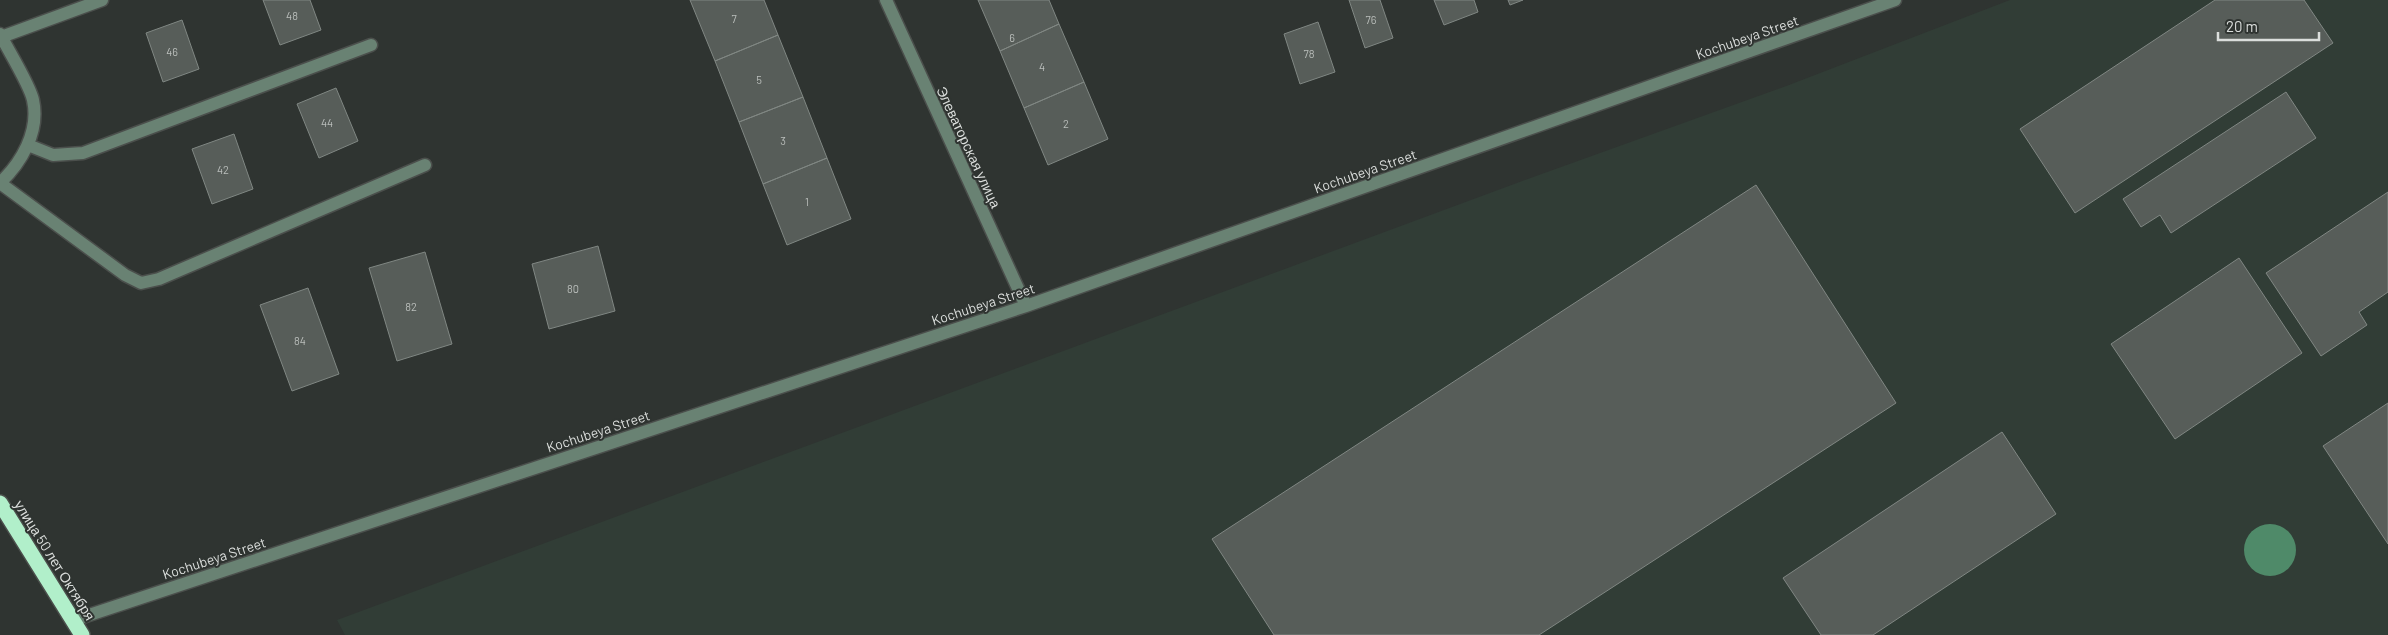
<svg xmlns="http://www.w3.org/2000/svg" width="2388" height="635" font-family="Barlow,sans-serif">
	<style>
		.built { fill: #313d36 }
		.water { fill: #4f8a69 }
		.building { fill: #575d59; stroke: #808783 }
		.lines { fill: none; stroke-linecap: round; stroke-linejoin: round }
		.minor-casing { stroke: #4b4f4c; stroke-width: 15 }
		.highway-casing { stroke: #4b4f4c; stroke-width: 18 }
		.minor { stroke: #698273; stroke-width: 12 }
		.highway { stroke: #b1efca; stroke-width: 15 }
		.labels { text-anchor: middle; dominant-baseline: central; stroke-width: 4; stroke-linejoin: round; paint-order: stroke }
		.number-label { font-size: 11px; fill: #babebb }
		.street-label { font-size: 14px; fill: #dbdedc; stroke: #2f3431 }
	</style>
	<rect width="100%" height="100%" fill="#2f3431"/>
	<path class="built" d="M2010,0h378v635h-2043l-8,-15 1188,-440 264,-95z"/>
	<path class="water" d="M2244 550a26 26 0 1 1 52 0a26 26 0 1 1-52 0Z"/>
	<path class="building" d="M263,0h47l11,30 -41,15z
		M690,0h74l14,35 -63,26z
		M978,0h71l10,24 -59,27z
		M1349,0h31l13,38 -28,10z
		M1434,0h40l4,12 -34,13z
		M1508,0h15l-13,5z
		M2215,0h89l29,43 -258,170 -55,-84z
		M182,20l17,49 -36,13 -17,-49z
		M1318,22l17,50 -35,12 -16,-50z
		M1059,24l25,58 -60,26 -24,-57z
		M778,35l25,62 -64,25 -24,-61z
		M1084,82l24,57 -60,26 -24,-57z
		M336,88l22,53 -39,17 -22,-54z
		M2286,92l30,46 -145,95 -11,-18 -19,12 -18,-28z
		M803,97l24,61 -64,26 -24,-62z
		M234,134l19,55 -41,15 -20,-55z
		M827,158l24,61 -64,26 -24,-61z
		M1756,185l140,218 -357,232h-265l-62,-96z
		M2388,192v100l-29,20 8,13 -46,31 -55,-83z
		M598,246l17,65 -66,18 -17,-65z
		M425,252l27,92 -55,17 -28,-93z
		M2239,258l63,95 -127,86 -64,-95z
		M308,288l31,86 -47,17 -32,-86z
		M2388,403v141l-65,-98z
		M2002,432l54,82 -183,121h-52l-38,-57z"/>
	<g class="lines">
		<defs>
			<path id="minor" d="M886,0l140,306
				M0,34c8,16 30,51 33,66 7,32 -12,63 -33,83
				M1,37l101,-37
				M28,145l25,10 30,-2 288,-108
				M0,183l125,92 16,8 18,-4 266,-114
				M74,620l952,-314 869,-306"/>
			<path id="highway" d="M0,503l82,132"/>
		</defs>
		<use href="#minor" class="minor-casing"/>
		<use href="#highway" class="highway-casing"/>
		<use href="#minor" class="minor"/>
		<use href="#highway" class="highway"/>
	</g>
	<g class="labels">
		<g class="number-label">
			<text x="292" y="15">48</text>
			<text x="734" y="18">7</text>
			<text x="1371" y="19">76</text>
			<text x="1012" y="37">6</text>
			<text x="172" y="51">46</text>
			<text x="1309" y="53">78</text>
			<text x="1042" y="66">4</text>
			<text x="759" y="79">5</text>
			<text x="327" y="122">44</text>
			<text x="1066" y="123">2</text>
			<text x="783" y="140">3</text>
			<text x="223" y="169">42</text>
			<text x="807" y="201">1</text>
			<text x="573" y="288">80</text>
			<text x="411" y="306">82</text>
			<text x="300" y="340">84</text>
		</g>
		<g class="street-label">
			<text transform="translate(1747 37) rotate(-19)">Kochubeya Street</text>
			<text transform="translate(969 147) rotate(65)">Элеваторская улица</text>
			<text transform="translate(1365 171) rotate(-19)">Kochubeya Street</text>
			<text transform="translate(983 304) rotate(-18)">Kochubeya Street</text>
			<text transform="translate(598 431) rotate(-18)">Kochubeya Street</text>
			<text transform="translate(214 558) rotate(-18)">Kochubeya Street</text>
			<text transform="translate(55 560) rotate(58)">улица 50 лет Октября</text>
		</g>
	</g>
	<path d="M2218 32v8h101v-8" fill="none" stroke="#dbdedc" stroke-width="2.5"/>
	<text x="2226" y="32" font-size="15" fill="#dbdedc" stroke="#2f3431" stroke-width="4" paint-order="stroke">20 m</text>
</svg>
